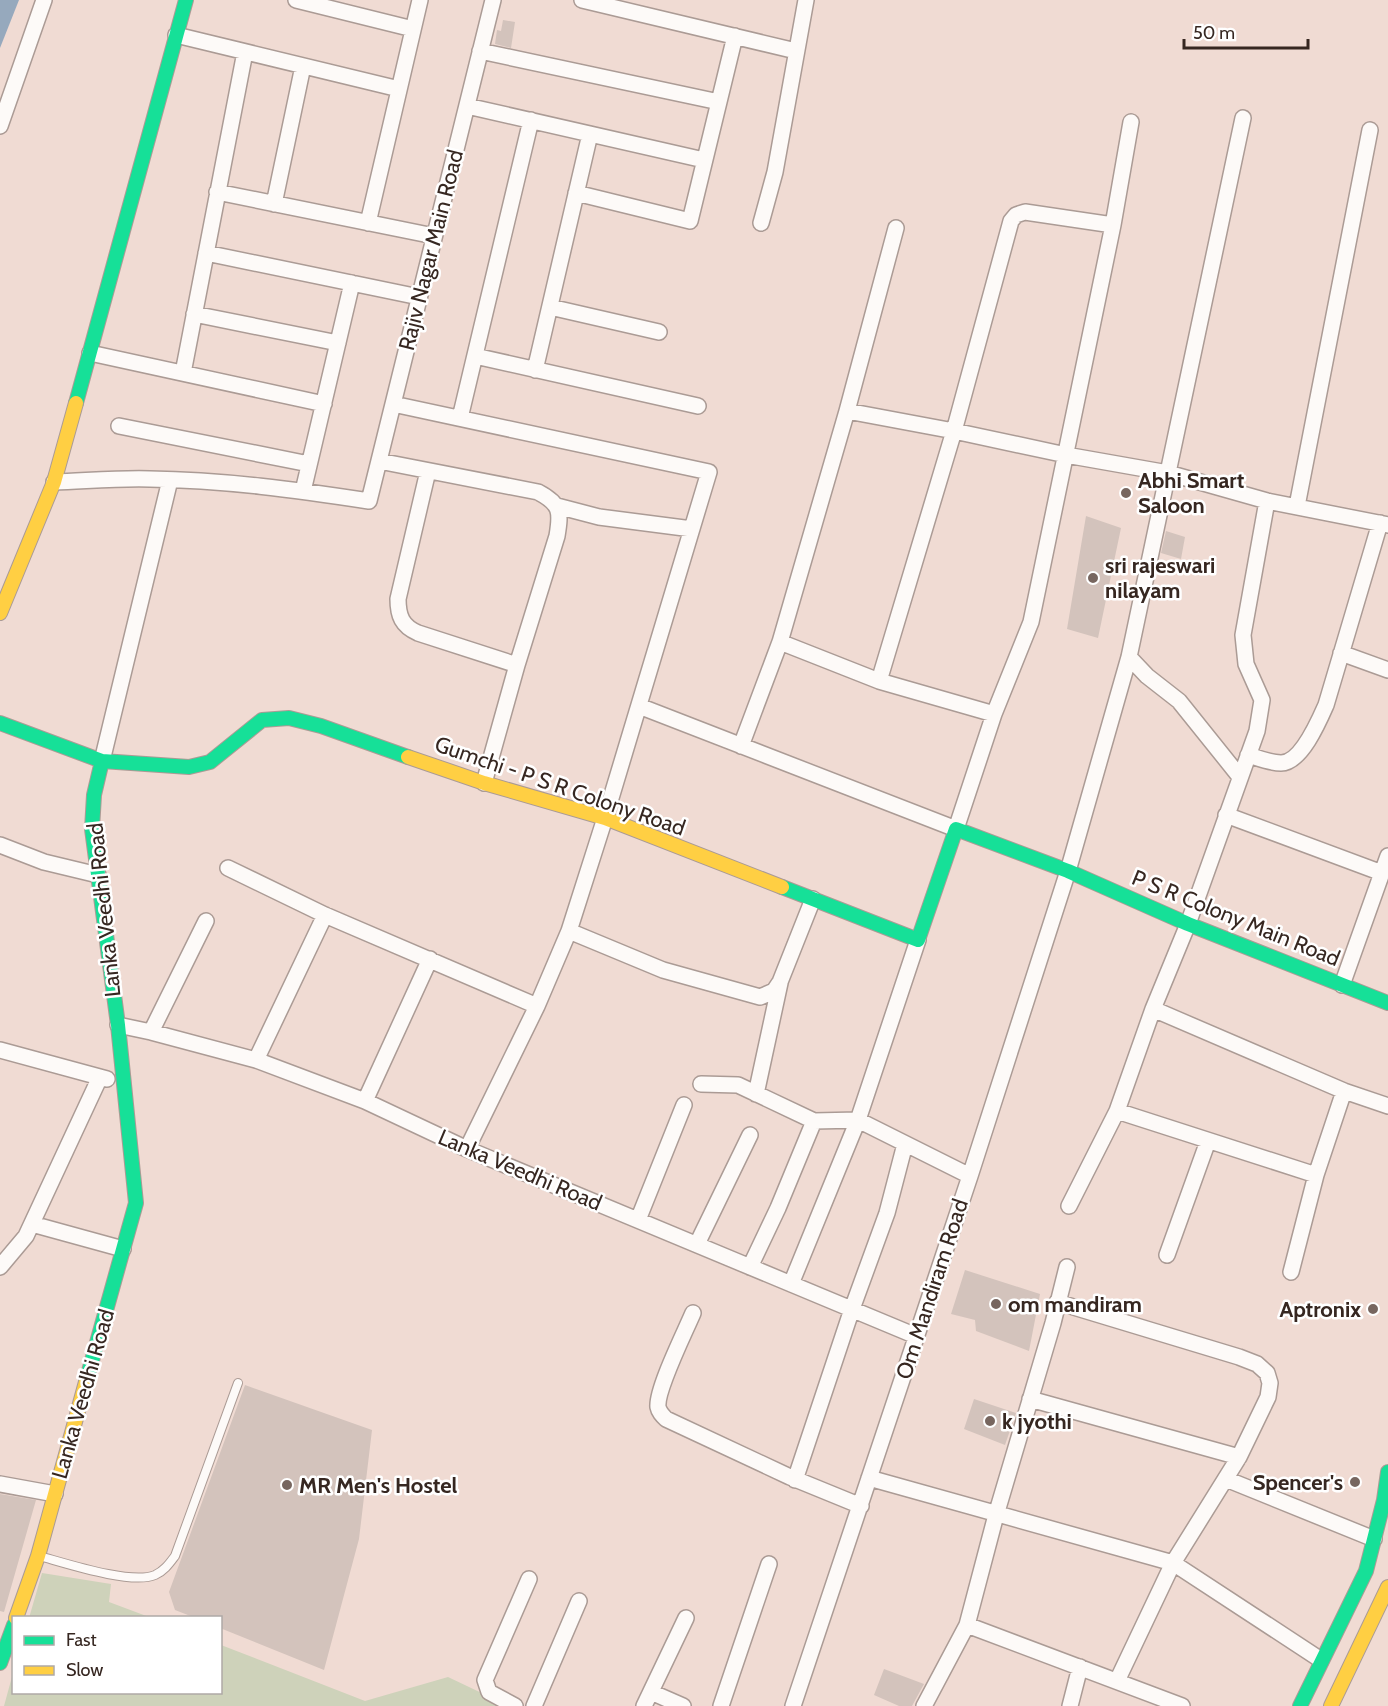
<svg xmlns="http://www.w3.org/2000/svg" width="1388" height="1706" font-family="Cabin,sans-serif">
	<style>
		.green { fill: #ced2ba }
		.water { fill: #96a9bd }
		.building { fill: #d3c3bc }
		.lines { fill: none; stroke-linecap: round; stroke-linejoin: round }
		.lane-casing { stroke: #ab9b95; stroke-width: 10 }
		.street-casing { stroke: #ab9b95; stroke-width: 18 }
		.fast-casing { stroke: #ab9b95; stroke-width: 16 }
		.slow-casing { stroke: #ab9b95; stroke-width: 16 }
		.lane { stroke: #fdfaf8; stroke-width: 8 }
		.street { stroke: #fdfaf8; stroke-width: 15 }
		.fast { stroke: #16e098; stroke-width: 14 }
		.slow { stroke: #ffcf43; stroke-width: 14 }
		.poi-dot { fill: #77665f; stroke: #fff; stroke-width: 2 }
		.labels { text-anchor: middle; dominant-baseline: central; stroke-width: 5; stroke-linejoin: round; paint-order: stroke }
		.street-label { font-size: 22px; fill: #362721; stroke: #fff }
		.poi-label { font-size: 22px; font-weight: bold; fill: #362721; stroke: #fff; text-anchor: start }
	</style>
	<rect width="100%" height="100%" fill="#f0dbd3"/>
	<path class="green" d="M42,1573l69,11 -2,18 40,15 -120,1z
		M221,1645l144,56 83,-24 61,29h-505l9,-33 1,19h206z"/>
	<path class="water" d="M0,0h19l-19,48z"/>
	<path class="building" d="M503,20l12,2 -4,26 -16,-4 2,-14 4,1z
		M1086,516l35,12 -23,110 -31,-9z
		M1166,531l19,6 -4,22 -20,-6z
		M965,1270l75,24 -11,57 -53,-20 -1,-11 -24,-6z
		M245,1385l127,45 -13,109 -35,131 -104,-42v-11h-27l-18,-7 -6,-18z
		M974,1399l42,14 -11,32 -41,-16z
		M0,1494l36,6 -32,112 -4,-1z
		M884,1669l40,15 -12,22h-13l-25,-11z"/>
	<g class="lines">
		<defs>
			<path id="lane" d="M39,1556c26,7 92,29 116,19 9,-4 14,-11 20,-19l63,-173"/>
			<path id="street" d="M296,0l117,29
				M582,0l214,51
				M176,35l223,54
				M480,51l239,51
				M467,106l237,54
				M0,126l44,-126
				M217,192l217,44
				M576,193l114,28 45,-185
				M274,204l29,-138
				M368,223l52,-223
				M761,223l14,-51 31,-172
				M206,253l213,44
				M550,307l109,25
				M194,314l144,29
				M90,353l234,51
				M475,356l223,50
				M535,370l55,-236
				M183,373l62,-321
				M393,404l316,68 -104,346 -36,113 -32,75 -70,143
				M847,411l107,20 112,24 102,18 99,28 121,24
				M460,418l71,-298
				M119,426l190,38
				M379,461l159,31c23,12 23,20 19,44l-40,129 -33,118
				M428,471l-30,128c0,17 4,27 20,34l99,32
				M54,482c32,-1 64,-4 96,-3 74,1 147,11 219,22l124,-501
				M303,491l49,-208
				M557,506l42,11 93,12
				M1297,506l73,-376
				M780,642l99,39 115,33
				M1341,653l47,17
				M1129,657l18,19 32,25 61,76
				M879,681l75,-250 57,-210 5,-6 9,-3 88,13
				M639,706l317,123 38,-115 37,-92 82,-397 18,-103
				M741,746l39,-104 67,-231 49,-183
				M1248,755c10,3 22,8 33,8 20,0 38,-42 45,-58l54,-182
				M102,761l68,-281
				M1226,815l156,58
				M0,845l44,17 54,13
				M228,868l97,47 212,91
				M569,931l94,39 97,27 14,-6 6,-9 33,-83
				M918,940l-60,180 112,56
				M1342,985l46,-129
				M1153,1009l191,82 44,15
				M118,1025l33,7 105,28 109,41 102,48 449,187
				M151,1032l55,-111
				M0,1050l107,29
				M256,1060l69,-145
				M701,1084l37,1 76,36 44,-1 -67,164
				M756,1094l24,-111
				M365,1101l65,-142
				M1117,1111l199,64
				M1069,1206l48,-95 36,-102 35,-85 69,-193 5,-31 -16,-36 -3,-29 24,-134
				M638,1220l46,-115
				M32,1224l91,25
				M697,1244l53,-109
				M1167,1255l41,-114
				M0,1267l26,-31 74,-159
				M750,1267l28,-59 36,-87
				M1291,1272l25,-97 28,-84
				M1057,1302l182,55 18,7 10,9 3,10 -2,14 -29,60 -66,106 -56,118
				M693,1313c-8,19 -37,77 -35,94 1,5 4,8 8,12l124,58 71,29
				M1030,1399l209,58
				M869,1478l304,85 148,97
				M1226,1479l148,60
				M795,1480l57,-171 35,-96 18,-69
				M0,1484l55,10
				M967,1625l215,81
				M651,1692l32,14
				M515,1706l-26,-14 -4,-12 44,-101
				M534,1706l45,-105
				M644,1706l42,-88
				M721,1706l48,-142
				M793,1706l177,-530 98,-305 61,-214 114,-539
				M924,1706l43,-81 29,-110 57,-192 14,-56
				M1070,1706l10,-39"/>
			<path id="fast" d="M76,403l110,-403
				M0,723l102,38 87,6 21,-5 52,-42 27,-2 32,8 87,31
				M782,887l136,53 38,-111 112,42 120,53 200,79
				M86,1382l50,-179 -18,-178 -26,-196 2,-34 8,-34
				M0,1663l14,-38
				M1300,1706l66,-135 18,-71 4,-28"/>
			<path id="slow" d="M0,613l54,-131 22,-79
				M408,757l76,26 121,35 177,69
				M16,1618l22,-62 48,-174
				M1331,1706l57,-119"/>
		</defs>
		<use href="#lane" class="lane-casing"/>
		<use href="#street" class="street-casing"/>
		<use href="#fast" class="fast-casing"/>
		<use href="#slow" class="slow-casing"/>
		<use href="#lane" class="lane"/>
		<use href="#street" class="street"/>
		<use href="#fast" class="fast"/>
		<use href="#slow" class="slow"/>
	</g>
	<g class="poi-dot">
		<circle cx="1126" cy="493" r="6"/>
		<circle cx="1093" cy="578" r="6"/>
		<circle cx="996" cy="1304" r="6"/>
		<circle cx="1373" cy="1309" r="6"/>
		<circle cx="990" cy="1421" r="6"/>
		<circle cx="1355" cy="1482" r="6"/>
		<circle cx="287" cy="1485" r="6"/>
	</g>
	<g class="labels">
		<g class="street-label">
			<text transform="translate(431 250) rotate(-76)">Rajiv Nagar Main Road</text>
			<text transform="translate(560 786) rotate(19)">Gumchi - P S R Colony Road</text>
			<text transform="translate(104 910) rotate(-96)">Lanka Veedhi Road</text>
			<text transform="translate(1236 918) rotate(22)">P S R Colony Main Road</text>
			<text transform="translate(520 1170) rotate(23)">Lanka Veedhi Road</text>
			<text transform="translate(932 1289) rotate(-72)">Om Mandiram Road</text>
			<text transform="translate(83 1394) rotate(-74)">Lanka Veedhi Road</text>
		</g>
		<g class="poi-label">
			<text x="1138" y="480">Abhi Smart<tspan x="1138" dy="25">Saloon</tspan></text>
			<text x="1105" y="565">sri rajeswari<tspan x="1105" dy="25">nilayam</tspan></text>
			<text x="1008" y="1304">om mandiram</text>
			<text x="1361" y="1309" text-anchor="end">Aptronix</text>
			<text x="1002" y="1421">k jyothi</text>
			<text x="1343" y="1482" text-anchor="end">Spencer's</text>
			<text x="299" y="1485">MR Men's Hostel</text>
		</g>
	</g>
	<rect x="12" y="1616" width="210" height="78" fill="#ffffff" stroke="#afa9a6" stroke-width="1.5"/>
	<rect x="24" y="1636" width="30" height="9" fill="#16e098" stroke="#afa9a6" stroke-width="1.5"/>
	<text x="66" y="1646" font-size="18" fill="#362721">Fast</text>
	<rect x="24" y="1666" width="30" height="9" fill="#ffcf43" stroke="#afa9a6" stroke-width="1.5"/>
	<text x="66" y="1676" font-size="18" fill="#362721">Slow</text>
	<path d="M1184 39v9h124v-9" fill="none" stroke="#362721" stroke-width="3"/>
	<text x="1193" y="39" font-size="18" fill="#362721" stroke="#ffffff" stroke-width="4.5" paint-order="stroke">50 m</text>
</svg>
